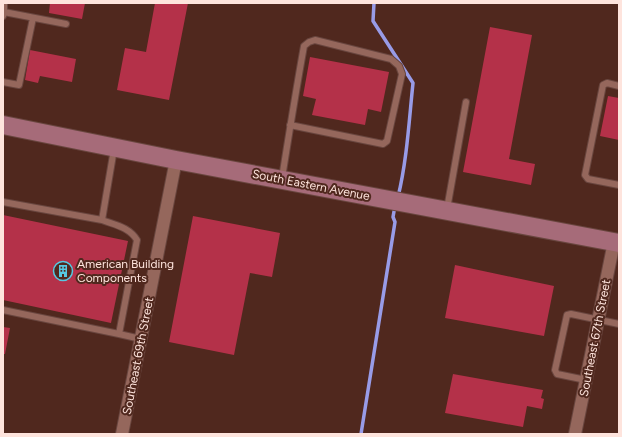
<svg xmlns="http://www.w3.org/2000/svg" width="622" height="437" font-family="Figtree,sans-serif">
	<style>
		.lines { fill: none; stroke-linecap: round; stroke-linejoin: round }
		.stream { stroke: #989be7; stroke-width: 3.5 }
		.building { fill: #b43149 }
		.service-casing { stroke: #69463f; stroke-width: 8 }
		.minor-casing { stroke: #69463f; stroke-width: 14 }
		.secondary-casing { stroke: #69463f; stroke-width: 20 }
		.service { stroke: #95675c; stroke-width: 6 }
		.minor { stroke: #95675c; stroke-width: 12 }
		.secondary { stroke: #a66b79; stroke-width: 18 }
		.labels { text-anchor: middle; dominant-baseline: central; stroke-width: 4; stroke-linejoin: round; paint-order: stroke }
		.street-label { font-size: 12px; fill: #fee4dd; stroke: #50281e }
		.poi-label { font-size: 12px; fill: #fee4dd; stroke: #50281e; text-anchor: start }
	</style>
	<rect width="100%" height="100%" fill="#50281e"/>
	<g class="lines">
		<path class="stream" d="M374,3l-1,18 40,62c-4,38 -6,77 -15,114
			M361,434l34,-212 -2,-5 2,-11"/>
	</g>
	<path class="building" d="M50,3h35l-3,16 -33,-6z
		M155,3h33l-19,97 -52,-10 8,-42 21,4z
		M490,27l42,8 -23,124 26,5 -4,21 -68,-13z
		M30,50l46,9 -4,23 -32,-6 -2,7 -13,-3z
		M310,57l79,15 -8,40 -13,-3 -3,16 -53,-10 4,-16 -13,-3z
		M608,96l11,2v42l-19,-4z
		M3,215l125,26 -17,82 -108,-23z
		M193,216l87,17 -8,44 -22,-4 -16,82 -65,-13z
		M455,265l99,21 -10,50 -99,-18z
		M3,327l7,1 -5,26h-2z
		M453,374l90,16 -2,8 3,1 -2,10 -15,-3 -4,21 -78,-14z"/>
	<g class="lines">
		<defs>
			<path id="service" d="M4,12v-9
				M3,16l1,-4 62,12
				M3,82l16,3 14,-67
				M619,86l-12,-3 -4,2 -18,90 3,4 31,6
				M282,178c7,-44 14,-88 22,-132l5,-4 6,-2 76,19 8,7 3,8 -15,67 -4,3 -93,-19
				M3,202l99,18 12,-71
				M447,209l19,-107
				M102,220c13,5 27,7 35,20l-18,94 22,5
				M3,310l116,24
				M586,380l-29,-6 -2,-4 12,-55 4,-1 48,10"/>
			<path id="minor" d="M122,434l54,-274
				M575,434l39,-192"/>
			<path id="secondary" d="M3,125l173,35 443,83"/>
		</defs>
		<use href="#service" class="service-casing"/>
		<use href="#minor" class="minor-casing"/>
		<use href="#secondary" class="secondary-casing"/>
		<use href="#service" class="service"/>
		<use href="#minor" class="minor"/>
		<use href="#secondary" class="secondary"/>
	</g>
	<defs>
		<symbol id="building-ring" viewBox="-11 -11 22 22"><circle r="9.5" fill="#50281e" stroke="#57c9e2" stroke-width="1.5"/><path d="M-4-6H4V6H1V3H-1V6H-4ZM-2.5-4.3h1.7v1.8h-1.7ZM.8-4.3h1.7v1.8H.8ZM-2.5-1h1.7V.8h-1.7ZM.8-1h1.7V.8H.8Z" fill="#57c9e2"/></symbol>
	</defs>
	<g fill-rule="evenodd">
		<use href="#building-ring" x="52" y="260" width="22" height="22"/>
	</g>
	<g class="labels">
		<g class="street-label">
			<text transform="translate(311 185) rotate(11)">South Eastern Avenue</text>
			<text transform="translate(595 338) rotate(-79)">Southeast 67th Street</text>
			<text transform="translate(138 356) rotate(-79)">Southeast 69th Street</text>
		</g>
		<g class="poi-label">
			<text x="77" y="264">American Building<tspan x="77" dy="14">Components</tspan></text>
		</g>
	</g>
	<rect width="622" height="437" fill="none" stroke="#fee4dd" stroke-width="8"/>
</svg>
